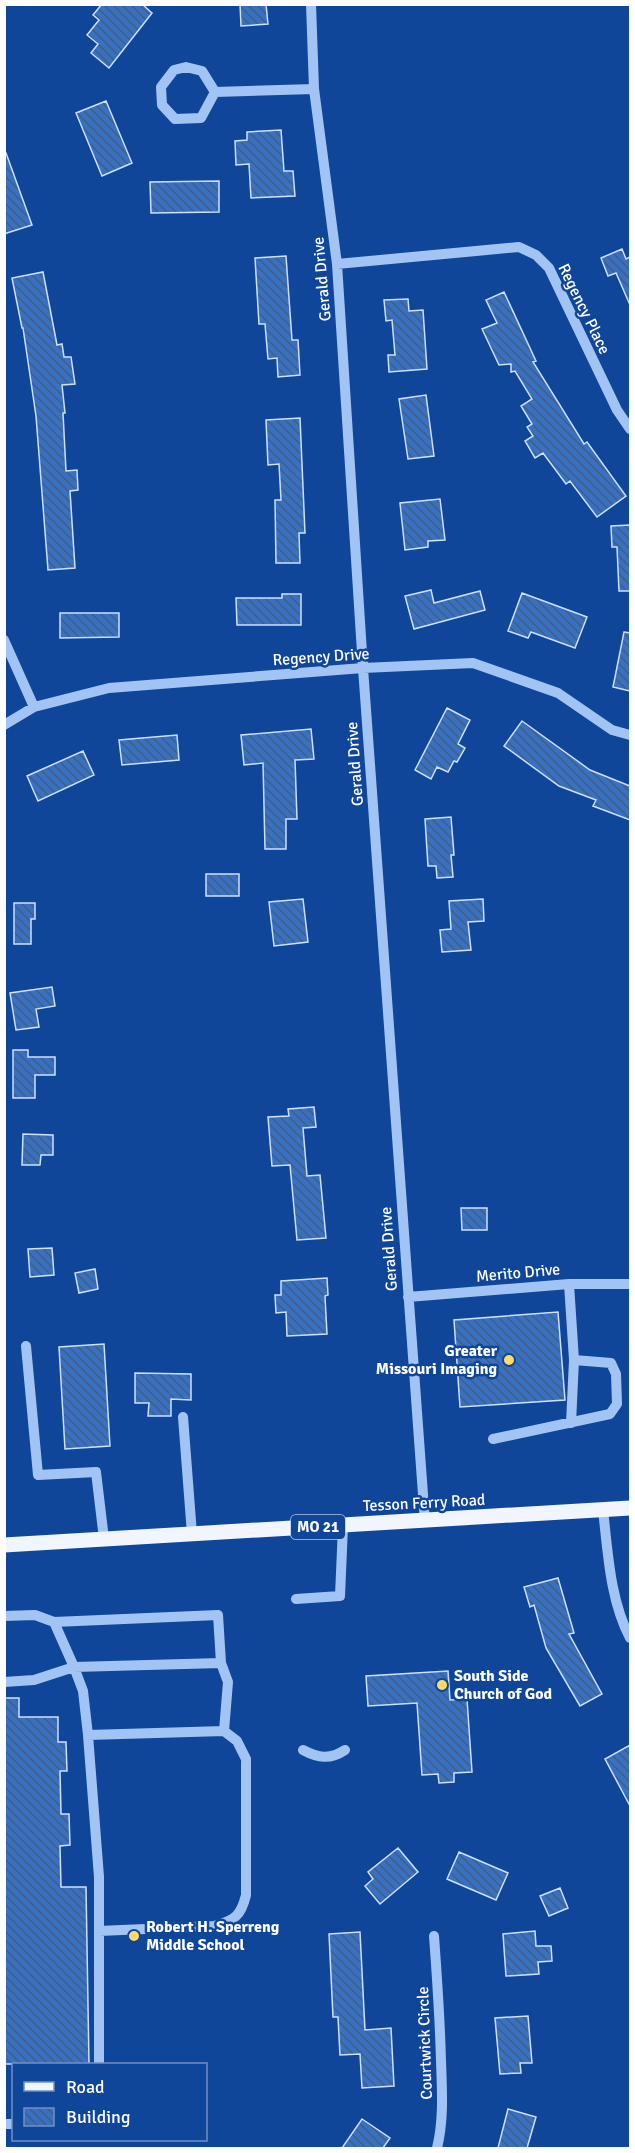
<svg xmlns="http://www.w3.org/2000/svg" width="635" height="2153" font-family="Signika,sans-serif">
	<style>
		.building { fill: url(#building-back-hatch); stroke: #cbe0fe; stroke-width: 1.5 }
		.lines { fill: none; stroke-linecap: round; stroke-linejoin: round }
		.minor { stroke: #a2c4f5; stroke-width: 10 }
		.major { stroke: #f0f5ff; stroke-width: 15 }
		.poi-dot { fill: #ffda66; stroke: #10469a; stroke-width: 2 }
		.labels { text-anchor: middle; dominant-baseline: central; stroke-width: 5; stroke-linejoin: round; paint-order: stroke }
		.shield { fill: #10469a; stroke: #b7c8e1; stroke-width: 1.5 }
		.shield-label { font-size: 15px; font-weight: bold; fill: #fff }
		.street-label { font-size: 16px; fill: #fff; stroke: #10469a }
		.poi-label { font-size: 16px; font-weight: bold; fill: #fff; stroke: #10469a; text-anchor: start }
	</style>
	<defs>
		<pattern id="building-back-hatch" width="6" height="6" patternUnits="userSpaceOnUse" patternTransform="scale(1.5)"><rect width="6" height="6" fill="#3870c2"/><path d="M-1 5l2 2M0 0l6 6M5-1l2 2" fill="none" stroke="#435c81"/></pattern>
	</defs>
	<rect width="100%" height="100%" fill="#10469a"/>
	<path class="building" d="M102,4h40l10,9 -43,55 -18,-15 7,-9 -11,-9 12,-15 -6,-5z
		M240,4h26l2,20 -27,2z
		M106,101l26,62 -30,13 -26,-63z
		M281,130l3,41h9l2,25 -44,2 -2,-34 -13,1 -1,-24 12,-1v-8z
		M4,153h2l26,72 -28,9z
		M219,181v31l-68,1 -1,-31z
		M622,249l4,10 4,-2v48l-14,-32 -8,3 -7,-18z
		M286,256l6,84h6l2,35 -22,2 -1,-19 -9,1 -3,-35h-6l-4,-66z
		M43,272l14,73 5,-1 2,13h7l4,27 -13,1 3,28h-2l3,58 11,-1 1,20 -8,1 5,77 -27,2 -12,-154 -13,-88h-1l-10,-50z
		M504,292l32,69 -3,1 51,82 3,-2 39,54 -29,21 -27,-36 -4,3 -23,-31 -8,5 -10,-17 8,-5 -6,-9 5,-3 -11,-18 11,-7 -17,-28 -4,1v-8l-12,1 -17,-36 15,-6 -11,-23z
		M408,299l1,12 14,-1 4,59 -38,3 -1,-17h7l-3,-35 -6,1 -2,-21z
		M426,395l8,61 -26,3 -9,-60z
		M300,418l5,115h-6l1,30h-24l-1,-63h6l-2,-36 -11,1 -2,-45z
		M440,499l5,41 -17,1v6l-23,3 -5,-47z
		M630,525v66h-11l-2,-44h-5l-1,-21z
		M431,590l3,13 46,-12 5,19 -71,19 -9,-33z
		M522,593l65,24 -12,31 -44,-16 -3,6 -20,-7z
		M282,594h19v31h-64l-1,-27h46z
		M60,613h59v24l-59,1z
		M624,632l6,1v58l-17,-4z
		M447,708l23,12 -12,24 7,4 -8,14 -3,-1 -6,11 -11,-5 -6,12 -16,-9z
		M522,721l68,49 40,16v34l-37,-14 3,-6 -37,-14 -55,-40z
		M311,729l3,30 -19,1 2,59h-11v30h-21l-2,-86 -19,2 -3,-30z
		M177,735l2,25 -57,5 -3,-25z
		M83,751l11,24 -56,26 -11,-25z
		M451,817l3,38h-3l2,22 -16,1 -1,-12h-8l-3,-47z
		M206,874h33v22h-33z
		M303,899l5,43 -34,4 -5,-44z
		M483,899l1,22 -16,1 3,28 -29,2 -2,-22 11,-1 -2,-28z
		M14,903h21v16h-4v25h-17z
		M52,987l3,19 -19,3 3,18 -23,3 -6,-37z
		M13,1050h15v7h27v18h-20v23h-22z
		M314,1107l2,20 -13,1 4,48 13,-1 6,63 -29,2 -7,-75 -18,1 -4,-49 21,-1 -1,-7z
		M23,1134l30,1v20h-12l-1,10h-18z
		M461,1208h26v22h-25z
		M52,1248l2,27 -24,2 -2,-28z
		M95,1269l3,20 -19,4 -4,-20z
		M327,1278l1,17 -3,1 2,38 -40,2 -1,-24 -10,1 -1,-18h6v-14z
		M558,1312l7,88 -105,7 -6,-87z
		M104,1344l6,102 -45,3 -6,-102z
		M135,1373l56,1v26l-20,-1v17h-23l1,-13h-14z
		M558,1578l16,55 -5,1 33,60 -22,12 -34,-58 -12,-43 -4,2 -6,-20z
		M448,1671l2,29 17,-1 5,73 -18,1v9l-15,1 -1,-9 -16,1 -5,-72 -49,3 -2,-30z
		M4,1698h15v19h39v25h8l1,29h-7l1,43h8l1,31 -10,1 1,41h25l3,177h-85z
		M630,1745v61l-25,-47z
		M398,1848l20,24 -38,32 -15,-18 8,-7 -5,-7z
		M459,1852l49,21 -12,27 -49,-21z
		M560,1888l8,20 -19,8 -9,-20z
		M535,1931l1,15h15l1,15 -14,1 1,12 -33,2 -3,-42z
		M360,1932l5,98 26,-2 3,58 -32,2 -2,-34 -20,1 -2,-38h-5l-4,-83z
		M528,2016l4,47h-12l1,10 -21,1 -5,-56z
		M508,2109l28,8 -9,31h-29z
		M362,2119l28,19 -7,10h-41z"/>
	<g class="lines">
		<path class="minor" d="M311,4l3,85 23,175 26,404 62,854
			M186,67l16,4 13,21 -14,26 -26,1 -13,-14 -1,-18 13,-17z
			M215,92l99,-3
			M337,264l182,-17 17,8 13,13 68,142 13,19
			M4,640l30,67
			M4,725l30,-18 75,-19 254,-20 110,-5 85,30 54,37 18,5
			M408,1297l161,-13h61
			M26,1346l12,129 58,-3 8,67
			M183,1417l9,117
			M571,1423l3,-63
			M493,1439l117,-25 7,-10 -1,-30 -5,-11 -37,-3 -5,-76
			M603,1510c5,43 7,90 27,128
			M296,1599l44,-3 3,-70
			M4,1616l31,-1 19,7 164,-7 3,48 -147,4 -40,13 -30,2
			M54,1622l20,45 9,24 5,44 11,142v187
			M88,1735l136,-4 4,-49 -7,-19
			M303,1750c15,8 27,10 42,0
			M99,1931l115,-5c21,-6 27,-10 32,-31v-136l-9,-18 -13,-10
			M434,1936c3,41 6,83 7,125 1,29 3,59 -4,87
			M4,2124h10"/>
		<path class="major" d="M4,1545l626,-37"/>
	</g>
	<g class="poi-dot">
		<circle cx="509" cy="1360" r="6"/>
		<circle cx="442" cy="1685" r="6"/>
		<circle cx="134" cy="1936" r="6"/>
	</g>
	<g class="labels">
		<rect class="shield" x="291" y="1515" width="54" height="24" rx="4.5"/>
		<g class="shield-label">
			<text x="318" y="1527">MO 21</text>
		</g>
		<g class="street-label">
			<text transform="translate(322 279) rotate(-95)">Gerald Drive</text>
			<text transform="translate(584 309) rotate(64)">Regency Place</text>
			<text transform="translate(321 657) rotate(-4)">Regency Drive</text>
			<text transform="translate(355 764) rotate(-94)">Gerald Drive</text>
			<text transform="translate(389 1249) rotate(-94)">Gerald Drive</text>
			<text transform="translate(518 1273) rotate(-5)">Merito Drive</text>
			<text transform="translate(424 1503) rotate(-3)">Tesson Ferry Road</text>
			<text transform="translate(425 2043) rotate(-92)">Courtwick Circle</text>
		</g>
		<g class="poi-label">
			<text x="497" y="1351" text-anchor="end">Greater<tspan x="497" dy="18">Missouri Imaging</tspan></text>
			<text x="454" y="1676">South Side<tspan x="454" dy="18">Church of God</tspan></text>
			<text x="146" y="1927">Robert H. Sperreng<tspan x="146" dy="18">Middle School</tspan></text>
		</g>
	</g>
	<rect width="635" height="2153" fill="none" stroke="#ffffff" stroke-width="12"/>
	<rect x="12" y="2063" width="195" height="78" fill="#10469a" stroke="#7090c2" stroke-width="1.5"/>
	<rect x="24" y="2082" width="30" height="9" fill="#f0f5ff" stroke="#7090c2" stroke-width="1.5"/>
	<text x="66" y="2093" font-size="18" fill="#ffffff">Road</text>
	<rect x="24" y="2108" width="30" height="18" fill="url(#building-back-hatch)" stroke="#7090c2" stroke-width="1.5"/>
	<text x="66" y="2123" font-size="18" fill="#ffffff">Building</text>
</svg>
